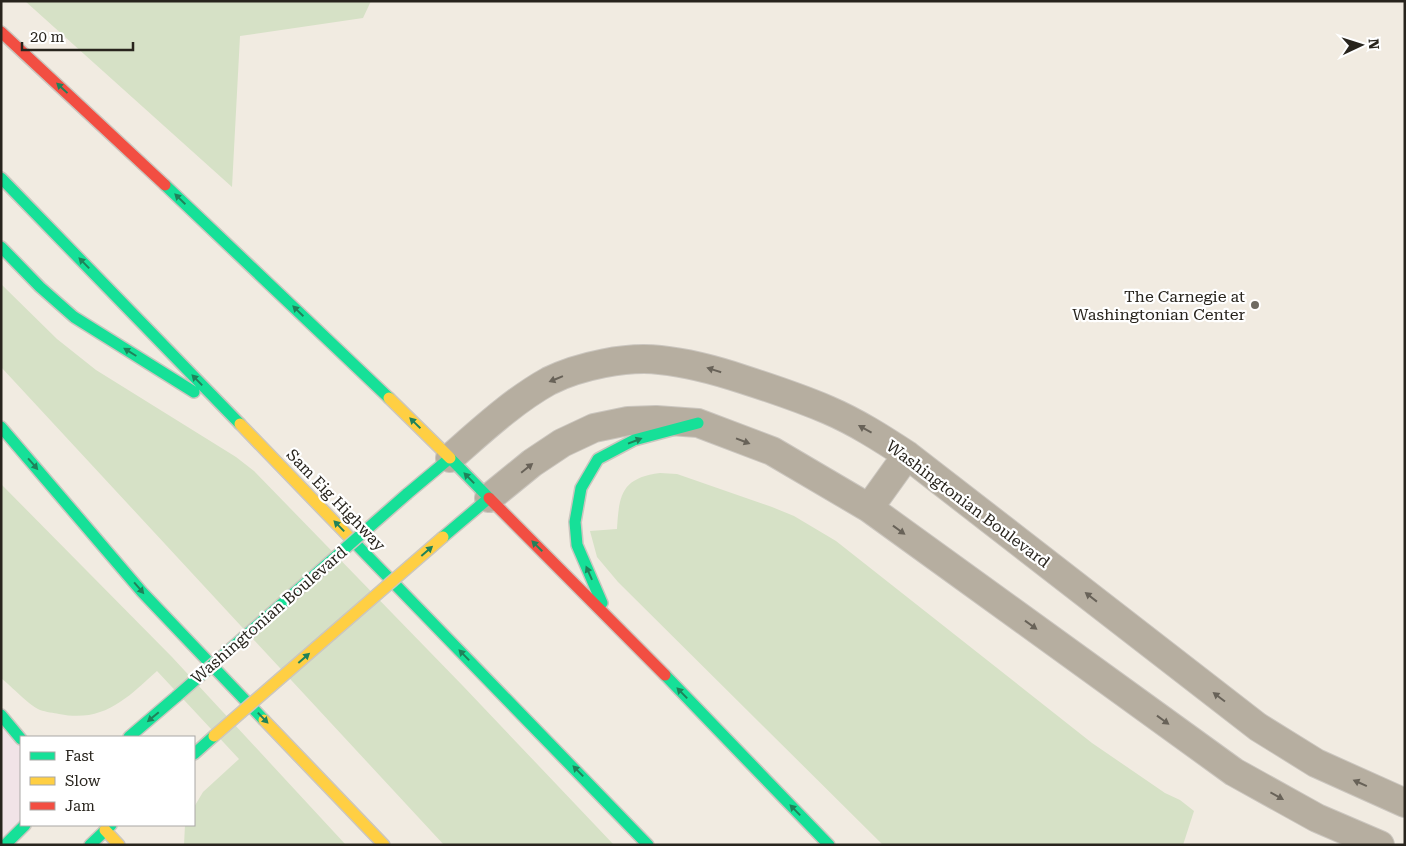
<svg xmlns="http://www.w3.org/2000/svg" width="1406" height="846" font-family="'Roboto Serif',serif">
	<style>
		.commercial { fill: #f1e3e7 }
		.green { fill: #d6e1c6 }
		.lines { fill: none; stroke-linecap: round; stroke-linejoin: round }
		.street-casing { stroke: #cbc6bf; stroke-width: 30 }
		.fast-casing { stroke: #cbc6bf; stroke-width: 14 }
		.slow-casing { stroke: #cbc6bf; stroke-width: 14 }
		.jam-casing { stroke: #cbc6bf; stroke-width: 14 }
		.street { stroke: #b6aea0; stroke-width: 28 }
		.fast { stroke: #16e098; stroke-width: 11 }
		.slow { stroke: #ffcf43; stroke-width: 11 }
		.jam { stroke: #f24e42; stroke-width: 11 }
		.fast-bridge-casing { stroke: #cbc6bf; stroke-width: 14; stroke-linecap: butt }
		.slow-bridge-casing { stroke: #cbc6bf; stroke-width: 14; stroke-linecap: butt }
		.fast-bridge { stroke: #16e098; stroke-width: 11 }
		.slow-bridge { stroke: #ffcf43; stroke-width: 11 }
		.oneway { fill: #1f825a }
		.oneway2 { fill: #686258 }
		.poi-dot { fill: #6e6a62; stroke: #fff; stroke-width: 2 }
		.labels { text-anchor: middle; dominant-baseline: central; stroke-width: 4.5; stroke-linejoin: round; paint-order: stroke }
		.poi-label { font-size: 16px; fill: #28241d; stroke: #fff; text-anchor: end }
		.street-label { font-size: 16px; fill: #28241d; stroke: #fff }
	</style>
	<rect width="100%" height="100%" fill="#f1ebe1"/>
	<path class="commercial" d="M1,723l20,22v80l-20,18z"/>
	<path class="green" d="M25,1h346l-8,17 -123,18 -8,151z
		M1,284l56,55 39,31 140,87 18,14 209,215 151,159h-170l-443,-478z
		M660,473l17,1 95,33 22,9 42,25 256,202 73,50 15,7 14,11 -11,34h-300l-265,-263 -21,-25 -7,-26 27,-2c2,-35 5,-51 43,-56z
		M1,484l171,173 174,188h-162l1,-20h9v-18l9,-15 36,-33 -82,-88c-30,27 -53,52 -98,43 -5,-1 -13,-2 -19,-4 -10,-4 -29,-24 -39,-32z"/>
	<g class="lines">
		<defs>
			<path id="street" d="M450,458c31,-27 63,-57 99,-77 30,-15 78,-25 111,-21 29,3 55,10 82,19 28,9 58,19 86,31 28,12 53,28 79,45l351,272 58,36 89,40
				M489,498l43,-35 30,-20 32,-15 34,-7 28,-1 42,3 74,28 97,57 365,264 83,46 63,27
				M869,508l38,-53"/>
			<path id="fast" d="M1,178l239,246
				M165,185l224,213
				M1,247l39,40 34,30 120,75
				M1,427l141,165 122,128
				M407,494l43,-36 39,40 -46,39
				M353,541l295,304
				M602,603l-25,-58 -2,-23 6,-34 17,-29 36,-19 64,-17
				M665,675l164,170
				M1,715l20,24
				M129,737l48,-41
				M194,754l20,-18
				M5,845l20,-20
				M90,845l21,-20"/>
			<path id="slow" d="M389,398l61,60
				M240,424l113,117
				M264,720l120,125
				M105,830l14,15"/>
			<path id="jam" d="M1,32l164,153
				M489,498l176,177"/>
		</defs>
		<use href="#street" class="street-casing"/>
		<use href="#fast" class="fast-casing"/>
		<use href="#slow" class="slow-casing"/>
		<use href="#jam" class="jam-casing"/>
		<use href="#street" class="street"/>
		<use href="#fast" class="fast"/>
		<use href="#slow" class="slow"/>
		<use href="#jam" class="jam"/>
		<defs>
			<path id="fast-bridge" d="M177,696l230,-202"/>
			<path id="slow-bridge" d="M214,736l229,-199"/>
		</defs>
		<use href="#fast-bridge" class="fast-bridge-casing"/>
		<use href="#slow-bridge" class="slow-bridge-casing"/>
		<use href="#fast-bridge" class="fast-bridge"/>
		<use href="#slow-bridge" class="slow-bridge"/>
	</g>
	<defs><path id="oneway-solid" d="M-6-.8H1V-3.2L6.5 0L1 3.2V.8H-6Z" transform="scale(1.25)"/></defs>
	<g class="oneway">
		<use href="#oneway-solid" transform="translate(62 88) rotate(-137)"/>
		<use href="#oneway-solid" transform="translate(180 199) rotate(-136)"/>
		<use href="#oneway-solid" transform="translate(84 263) rotate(-134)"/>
		<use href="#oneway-solid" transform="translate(298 311) rotate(-136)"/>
		<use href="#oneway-solid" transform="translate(130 352) rotate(-148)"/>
		<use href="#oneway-solid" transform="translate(197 380) rotate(-134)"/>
		<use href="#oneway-solid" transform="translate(415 423) rotate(-136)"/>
		<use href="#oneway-solid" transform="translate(635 441) rotate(-21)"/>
		<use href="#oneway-solid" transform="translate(33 464) rotate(49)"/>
		<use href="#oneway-solid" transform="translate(469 478) rotate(-134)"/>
		<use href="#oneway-solid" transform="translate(339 526) rotate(-134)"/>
		<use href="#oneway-solid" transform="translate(537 546) rotate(-135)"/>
		<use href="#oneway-solid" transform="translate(427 551) rotate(-41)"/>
		<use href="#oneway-solid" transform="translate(589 573) rotate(-114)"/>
		<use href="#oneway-solid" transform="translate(139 588) rotate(49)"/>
		<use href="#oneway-solid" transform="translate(464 655) rotate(-134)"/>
		<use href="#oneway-solid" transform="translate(304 658) rotate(-41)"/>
		<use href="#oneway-solid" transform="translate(682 693) rotate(-134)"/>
		<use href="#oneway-solid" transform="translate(153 717) rotate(140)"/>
		<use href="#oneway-solid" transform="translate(263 718) rotate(46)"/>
		<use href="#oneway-solid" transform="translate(578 771) rotate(-134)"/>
		<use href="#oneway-solid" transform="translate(795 810) rotate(-134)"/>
	</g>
	<g class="oneway2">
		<use href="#oneway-solid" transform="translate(714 370) rotate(-163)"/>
		<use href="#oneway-solid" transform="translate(556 379) rotate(158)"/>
		<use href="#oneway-solid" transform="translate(865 429) rotate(-151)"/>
		<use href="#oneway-solid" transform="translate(743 441) rotate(21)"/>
		<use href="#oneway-solid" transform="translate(527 468) rotate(-39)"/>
		<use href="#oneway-solid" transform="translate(899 530) rotate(36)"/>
		<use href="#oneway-solid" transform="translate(1091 597) rotate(-142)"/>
		<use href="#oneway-solid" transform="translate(1031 625) rotate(36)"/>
		<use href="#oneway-solid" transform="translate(1219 697) rotate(-143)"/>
		<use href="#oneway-solid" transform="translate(1163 720) rotate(36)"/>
		<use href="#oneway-solid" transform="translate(1360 783) rotate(-156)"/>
		<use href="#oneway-solid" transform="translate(1277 796) rotate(29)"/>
	</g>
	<circle class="poi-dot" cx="1255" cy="305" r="5"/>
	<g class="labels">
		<g class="poi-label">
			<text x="1245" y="296">The Carnegie at<tspan x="1245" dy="18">Washingtonian Center</tspan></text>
		</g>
		<g class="street-label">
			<text transform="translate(336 500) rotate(46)">Sam Eig Highway</text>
			<text transform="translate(968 504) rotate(37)">Washingtonian Boulevard</text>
			<text transform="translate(269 615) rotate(-41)">Washingtonian Boulevard</text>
		</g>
	</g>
	<rect width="1406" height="846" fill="none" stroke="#28241d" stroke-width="5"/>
	<rect x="20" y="736" width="175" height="90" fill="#ffffff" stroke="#a9a7a5"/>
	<rect x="30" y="752" width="25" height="8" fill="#16e098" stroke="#a9a7a5"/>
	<text x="65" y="761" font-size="15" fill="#28241d">Fast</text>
	<rect x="30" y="777" width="25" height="8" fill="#ffcf43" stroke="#a9a7a5"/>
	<text x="65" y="786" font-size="15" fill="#28241d">Slow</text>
	<rect x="30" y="802" width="25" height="8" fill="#f24e42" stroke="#a9a7a5"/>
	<text x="65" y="811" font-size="15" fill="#28241d">Jam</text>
	<g transform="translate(1361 45) rotate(86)" stroke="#ffffff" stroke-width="4" paint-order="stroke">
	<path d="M0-4L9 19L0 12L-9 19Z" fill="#28241d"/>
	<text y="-8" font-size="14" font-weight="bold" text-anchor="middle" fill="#28241d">N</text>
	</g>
	<path d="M22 42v8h111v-8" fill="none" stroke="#28241d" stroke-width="2.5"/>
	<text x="30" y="42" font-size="15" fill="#28241d" stroke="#ffffff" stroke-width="4" paint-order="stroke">20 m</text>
</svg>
